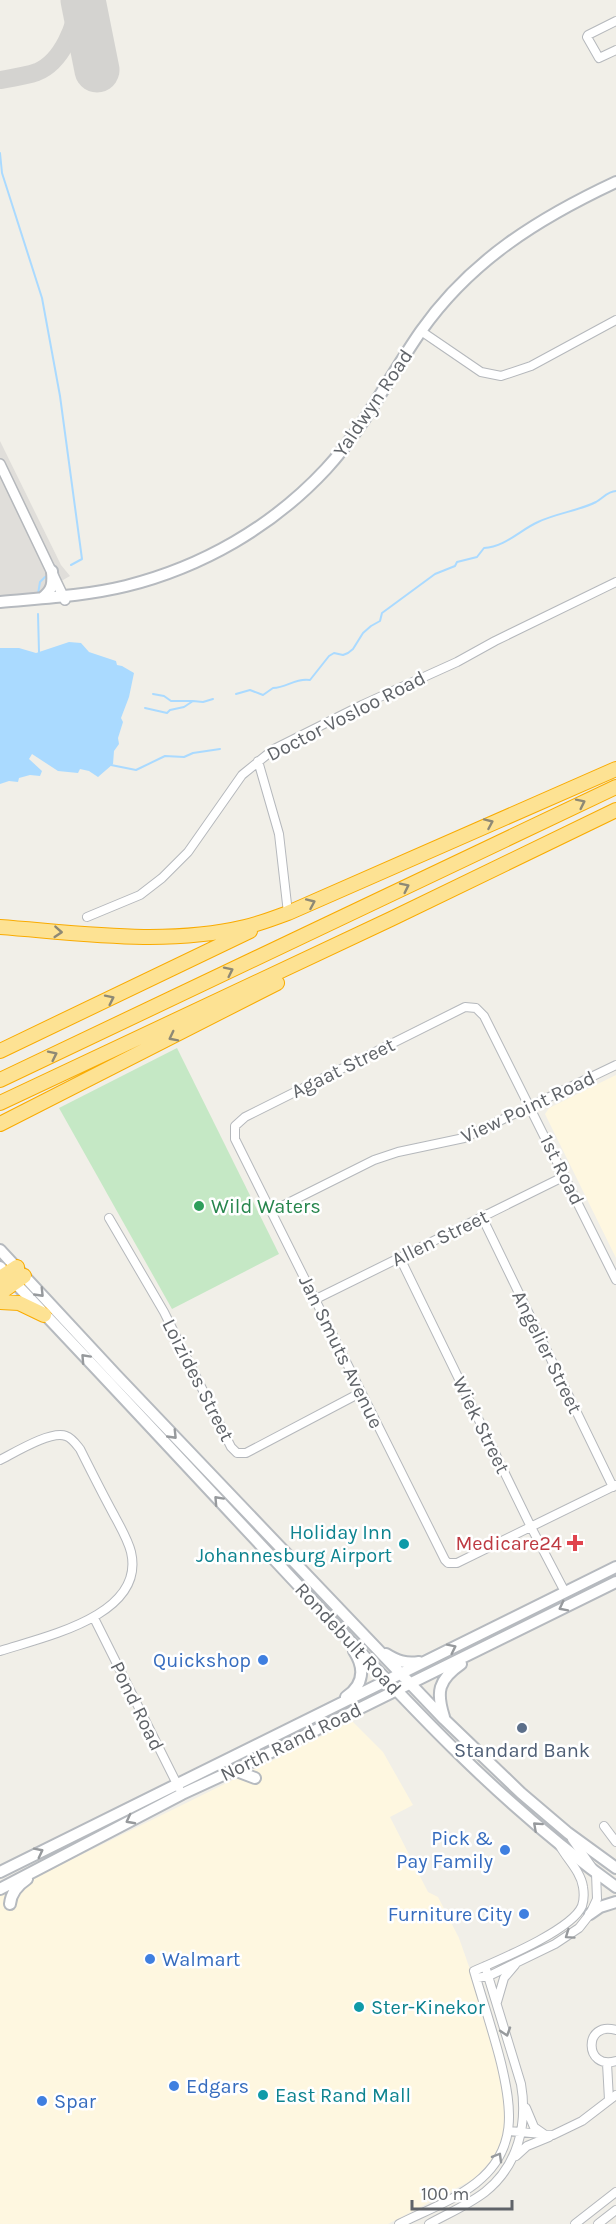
<svg xmlns="http://www.w3.org/2000/svg" width="616" height="2224" font-family="Karla,sans-serif">
	<style>
		.commercial { fill: #fef7e0 }
		.industrial { fill: #e0deda }
		.green { fill: #c5e8c5 }
		.water { fill: #aadaff }
		.lines { fill: none; stroke-linecap: round; stroke-linejoin: round }
		.stream { stroke: #aadaff; stroke-width: 2 }
		.taxiway { stroke: #d4d3d0; stroke-width: 18 }
		.runway { stroke: #d4d3d0; stroke-width: 45 }
		.minor-casing { stroke: #b5b8bc; stroke-width: 10 }
		.tertiary-casing { stroke: #b5b8bc; stroke-width: 12 }
		.secondary-casing { stroke: #b6babf; stroke-width: 14 }
		.motorway-casing { stroke: #f9ab00; stroke-width: 16 }
		.minor { stroke: #fff; stroke-width: 8 }
		.tertiary { stroke: #fff; stroke-width: 9 }
		.secondary { stroke: #fff; stroke-width: 10 }
		.motorway { stroke: #fde293; stroke-width: 14 }
		.oneway { stroke: #8e8975 }
		.oneway2 { stroke: #979a9d }
		.leisure-dot { fill: #2e9e5b; stroke: #fff; stroke-width: 2 }
		.health-dot { fill: #e0444e; stroke: #fff; stroke-width: 2 }
		.culture-dot { fill: #0f9aa8; stroke: #fff; stroke-width: 2 }
		.shop-dot { fill: #3f7fe0; stroke: #fff; stroke-width: 2 }
		.service-dot { fill: #5c6f8a; stroke: #fff; stroke-width: 2 }
		.labels { text-anchor: middle; dominant-baseline: central; stroke-width: 5; stroke-linejoin: round; paint-order: stroke }
		.street-label { font-size: 20px; fill: #5f6368; stroke: #fff }
		.leisure-label { font-size: 20px; fill: #27864d; stroke: #fff; text-anchor: start }
		.culture-label { font-size: 20px; fill: #0d838f; stroke: #fff; text-anchor: start }
		.health-label { font-size: 20px; fill: #be3a42; stroke: #fff; text-anchor: end }
		.shop-label { font-size: 20px; fill: #366cbe; stroke: #fff; text-anchor: end }
		.service-label { font-size: 20px; fill: #4e5e75; stroke: #fff }
	</style>
	<rect width="100%" height="100%" fill="#f1efe8"/>
	<path class="commercial" d="M616,1075v183l-71,-144 4,-6z
		M352,1721l31,31 30,53 -23,12 38,75 10,5 21,41 14,40 32,115 1,37 -9,24 -23,25 -86,45h-388v-329z"/>
	<path class="industrial" d="M0,441l61,124 9,11 -28,16 -42,4z"/>
	<path class="green" d="M177,1048l102,206 -107,55 -113,-201z"/>
	<path class="water" d="M69,642l12,1 8,9 27,9 1,4 5,1 12,7 -5,24 -8,21 2,4 -5,16 1,6 -5,7 -1,13 -15,13 -9,-6 -9,-2 -2,4 -20,-2 -26,-17 -3,5 13,12 -2,5 -10,-1 -11,3 -1,4 -9,-1 -9,3v-136h19l17,5z"/>
	<g class="lines">
		<path class="stream" d="M0,153l2,20 40,125 18,98 22,163 -11,6
			M38,594l2,-12 5,-5
			M38,614l1,38
			M153,694l11,2 7,5h22
			M236,694l14,-4 13,5 10,-7c14,0 21,-10 37,-8l19,-24 5,-3 9,2 5,-2 5,-4 10,-16 8,-7 9,-5 2,-8 53,-39 20,-8 2,-4 20,-5 7,-9c21,-1 36,-18 54,-26 19,-9 40,-11 58,-20 7,-4 12,-11 20,-11
			M145,708l22,5 3,-3 14,-3 9,-6 10,1 10,-3
			M111,765l25,5 29,-14 19,1 9,-4 27,-4"/>
		<path class="taxiway" d="M0,80c12,-2 26,-4 37,-8 25,-10 40,-47 41,-72"/>
		<path class="runway" d="M83,0l14,70"/>
		<defs>
			<path id="minor" d="M616,21l-28,14 -1,2 12,21 17,-8
				M421,331l60,41 20,4 30,-10 85,-46
				M258,761l21,73 9,79
				M87,917l53,-22 22,-17 26,-26 54,-77 32,-26 88,-44 95,-43 38,-21 121,-59
				M272,1211l102,-51 24,-8 66,-14 152,-73
				M482,1217l131,270
				M109,1218l55,94 67,135 6,6h9l114,-60
				M400,1258l131,269 34,65
				M616,1280l-132,-264 -8,-8 -11,-1 -220,110 -10,9v13l210,421 3,3h9l159,-78
				M314,1300l251,-124
				M0,1460c14,-7 51,-30 66,-24 6,2 10,8 14,13 11,22 22,44 34,66 6,11 14,25 17,37 15,64 -88,85 -131,99
				M94,1618l85,170
				M604,1826l12,16
				M476,1978l13,-2 66,-32 24,-16 11,-14 7,-15 -1,-26 -24,-34
				M497,2002l7,-24 11,-13
				M616,2030c-33,-10 -32,41 0,31
				M607,2063l2,37
				M526,2108l8,19 10,7
				M509,2131l44,4 29,-14 34,-26
				M516,2156l11,-10 22,-9
				M399,2224c26,-13 54,-23 77,-41 42,-33 36,-74 25,-120 -8,-32 -18,-61 -27,-92 25,-11 98,-41 108,-65 2,-6 2,-13 1,-19 -2,-15 -16,-28 -23,-41
				M429,2224c18,-10 39,-19 56,-32 33,-26 43,-68 36,-108l-36,-118
				M575,2224l41,-32
				M598,2224l18,-14"/>
			<path id="tertiary" d="M0,464l65,136"/>
			<path id="secondary" d="M42,598c11,-8 11,-15 10,-27
				M0,602c42,-4 85,-6 126,-16 76,-19 146,-59 200,-117 38,-41 63,-92 95,-138 50,-71 118,-113 195,-149
				M0,1250l116,125 328,344 77,74 47,40 48,35
				M0,1267c105,110 209,223 313,334 94,102 190,206 303,286
				M386,1654c11,7 20,10 33,8
				M346,1697c18,-12 19,-29 8,-46
				M444,1717c-8,-25 -6,-37 17,-53
				M234,1770l21,8
				M0,1872l616,-305
				M0,1889l182,-95 67,-31 367,-181
				M10,1904c1,-11 8,-19 17,-25
				M590,1914l10,-7 16,-5"/>
			<path id="motorway" d="M0,927c80,6 165,19 245,0 14,-3 29,-9 43,-14l328,-144
				M0,1051l250,-120
				M0,1080l616,-293
				M0,1103l391,-184 225,-109
				M0,1124l277,-141
				M0,1278l17,-11
				M0,1293l24,-17
				M0,1302l19,1 25,12"/>
		</defs>
		<use href="#minor" class="minor-casing"/>
		<use href="#tertiary" class="tertiary-casing"/>
		<use href="#secondary" class="secondary-casing"/>
		<use href="#motorway" class="motorway-casing"/>
		<use href="#minor" class="minor"/>
		<use href="#tertiary" class="tertiary"/>
		<use href="#secondary" class="secondary"/>
		<use href="#motorway" class="motorway"/>
	</g>
	<defs><path id="oneway-chevron" d="M-2-3.5L2.5 0L-2 3.5" fill="none" stroke-width="1.6" stroke-linecap="round" stroke-linejoin="round" transform="scale(1.5)"/></defs>
	<g class="oneway">
		<use href="#oneway-chevron" transform="translate(581 803) rotate(-26)"/>
		<use href="#oneway-chevron" transform="translate(489 823) rotate(-24)"/>
		<use href="#oneway-chevron" transform="translate(405 887) rotate(-26)"/>
		<use href="#oneway-chevron" transform="translate(311 903) rotate(-24)"/>
		<use href="#oneway-chevron" transform="translate(58 932) rotate(4)"/>
		<use href="#oneway-chevron" transform="translate(229 971) rotate(-26)"/>
		<use href="#oneway-chevron" transform="translate(110 999) rotate(-26)"/>
		<use href="#oneway-chevron" transform="translate(173 1037) rotate(153)"/>
		<use href="#oneway-chevron" transform="translate(53 1055) rotate(-26)"/>
	</g>
	<g class="oneway2">
		<use href="#oneway-chevron" transform="translate(40 1293) rotate(46)"/>
		<use href="#oneway-chevron" transform="translate(85 1358) rotate(-133)"/>
		<use href="#oneway-chevron" transform="translate(173 1435) rotate(46)"/>
		<use href="#oneway-chevron" transform="translate(218 1500) rotate(-133)"/>
		<use href="#oneway-chevron" transform="translate(563 1607) rotate(153)"/>
		<use href="#oneway-chevron" transform="translate(452 1648) rotate(-26)"/>
		<use href="#oneway-chevron" transform="translate(130 1820) rotate(152)"/>
		<use href="#oneway-chevron" transform="translate(537 1826) rotate(-138)"/>
		<use href="#oneway-chevron" transform="translate(39 1852) rotate(-27)"/>
		<use href="#oneway-chevron" transform="translate(569 1935) rotate(145)"/>
		<use href="#oneway-chevron" transform="translate(506 2032) rotate(72)"/>
		<use href="#oneway-chevron" transform="translate(498 2157) rotate(-60)"/>
	</g>
	<circle class="leisure-dot" cx="199" cy="1206" r="6"/>
	<path class="health-dot" d="M572 1534h6v6h6v6h-6v6h-6v-6h-6v-6h6z"/>
	<g class="culture-dot">
		<circle cx="404" cy="1544" r="6"/>
		<circle cx="359" cy="2007" r="6"/>
		<circle cx="263" cy="2095" r="6"/>
	</g>
	<g class="shop-dot">
		<circle cx="263" cy="1660" r="6"/>
		<circle cx="505" cy="1850" r="6"/>
		<circle cx="524" cy="1914" r="6"/>
		<circle cx="150" cy="1959" r="6"/>
		<circle cx="174" cy="2086" r="6"/>
		<circle cx="42" cy="2101" r="6"/>
	</g>
	<circle class="service-dot" cx="522" cy="1728" r="6"/>
	<g class="labels">
		<g class="street-label">
			<text transform="translate(373 403) rotate(-56)">Yaldwyn Road</text>
			<text transform="translate(346 716) rotate(-27)">Doctor Vosloo Road</text>
			<text transform="translate(343 1068) rotate(-26)">Agaat Street</text>
			<text transform="translate(528 1107) rotate(-25)">View Point Road</text>
			<text transform="translate(562 1170) rotate(64)">1st Road</text>
			<text transform="translate(440 1238) rotate(-26)">Allen Street</text>
			<text transform="translate(341 1352) rotate(64)">Jan Smuts Avenue</text>
			<text transform="translate(547 1352) rotate(64)">Angelier Street</text>
			<text transform="translate(198 1380) rotate(63)">Loizides Street</text>
			<text transform="translate(481 1425) rotate(64)">Wiek Street</text>
			<text transform="translate(348 1639) rotate(47)">Rondebult Road</text>
			<text transform="translate(137 1706) rotate(64)">Pond Road</text>
			<text transform="translate(291 1742) rotate(-26)">North Rand Road</text>
		</g>
		<g class="leisure-label">
			<text x="211" y="1206">Wild Waters</text>
		</g>
		<g class="culture-label">
			<text x="392" y="1532" text-anchor="end">Holiday Inn<tspan x="392" dy="23">Johannesburg Airport</tspan></text>
			<text x="371" y="2007">Ster-Kinekor</text>
			<text x="275" y="2095">East Rand Mall</text>
		</g>
		<g class="health-label">
			<text x="562" y="1543">Medicare24</text>
		</g>
		<g class="shop-label">
			<text x="251" y="1660">Quickshop</text>
			<text x="493" y="1838">Pick &amp;<tspan x="493" dy="23">Pay Family</tspan></text>
			<text x="512" y="1914">Furniture City</text>
			<text x="162" y="1959" text-anchor="start">Walmart</text>
			<text x="186" y="2086" text-anchor="start">Edgars</text>
			<text x="54" y="2101" text-anchor="start">Spar</text>
		</g>
		<g class="service-label">
			<text x="522" y="1750">Standard Bank</text>
		</g>
	</g>
	<path d="M412 2200v9h100v-9" fill="none" stroke="#5f6368" stroke-width="3"/>
	<text x="421" y="2200" font-size="18" fill="#5f6368" stroke="#ffffff" stroke-width="4.5" paint-order="stroke">100 m</text>
</svg>
